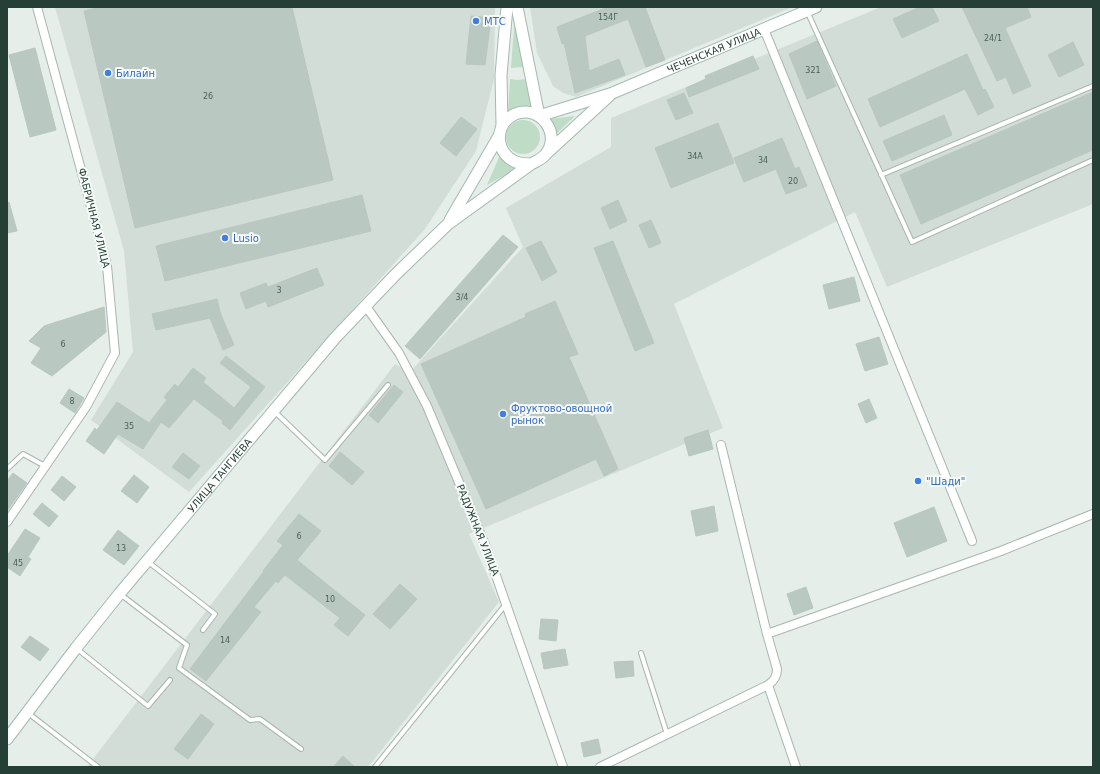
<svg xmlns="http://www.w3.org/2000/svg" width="1100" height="774" font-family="'DejaVu Sans',sans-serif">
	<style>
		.built { fill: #d3ddd8 }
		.green { fill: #bfddc6 }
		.building { fill: #bac8c2; stroke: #b8c7c0 }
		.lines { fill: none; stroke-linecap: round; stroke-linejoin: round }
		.service-casing { stroke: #a8b6b0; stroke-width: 6 }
		.minor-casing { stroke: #a8b6b0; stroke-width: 10 }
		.secondary-casing { stroke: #a4b9b1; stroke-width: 13 }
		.service { stroke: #fff; stroke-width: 4 }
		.minor { stroke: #fff; stroke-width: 8 }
		.secondary { stroke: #fff; stroke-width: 11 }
		.shop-dot { fill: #3f7fe0; stroke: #f6faf8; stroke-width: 1.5 }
		.labels { text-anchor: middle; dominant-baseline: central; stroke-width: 4; stroke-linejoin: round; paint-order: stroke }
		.number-label { font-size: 8px; fill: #4a615a }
		.shop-label { font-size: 10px; fill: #366cbe; stroke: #f6faf8; text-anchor: start }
		.street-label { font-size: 10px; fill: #253f37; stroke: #f6faf8 }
	</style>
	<rect width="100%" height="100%" fill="#e5eee9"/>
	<path class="built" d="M55,7h440l-1,72 -18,72 -51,78 -236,263 -98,-72 42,-68 -9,-101z
		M530,7h263l-217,90 -13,-4 -10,-7 -16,-33z
		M881,7h212v197l-206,83 -32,-75 -181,92 49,124 -254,106 30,68 -131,165h-281l308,-403 15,8 113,-125 -17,-39 105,-61v-29z"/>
	<path class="green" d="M515,12l8,55 -12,1z
		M510,79l8,1 8,-1 5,30c-11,-2 -13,-2 -23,3z
		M575,116l-20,19 -2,-10 -4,-6z
		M506 137a17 17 0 1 1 34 0a17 17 0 1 1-34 0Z
		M500,155c4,8 8,10 16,14l-29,16z"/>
	<path class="building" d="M101,7h191l41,173 -198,48 -51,-217z
		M608,7h37l20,53 -19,7 -18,-48 -43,17 4,35 30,-12 6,16 -50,18 -11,-50 -2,1 -5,-17z
		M920,7h12l7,14 -37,17 -9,-19z
		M962,7h65l4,10 -26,11 26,58 -18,8 -7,-17 -9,4z
		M471,16l20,2 -6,47 -19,-1z
		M817,41l19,45 -29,13 -18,-45z
		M1073,42l11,23 -25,12 -11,-22z
		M35,48l21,82 -26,7 -21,-82z
		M967,54l16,36 2,-1 9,18 -16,8 -13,-26 -85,38 -12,-28z
		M753,56l6,13 -70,28 -3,-9 20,-9 -1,-3z
		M1093,92v58l-172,74 -21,-49z
		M684,93l9,20 -17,7 -9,-20z
		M944,115l8,20 -60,26 -9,-20z
		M461,117l16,12 -21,27 -16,-13z
		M718,123l16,40 -63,25 -16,-40z
		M782,138l13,31 4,-2 8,19 -21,8 -10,-25 -32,13 -10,-24z
		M362,195l9,36 -206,50 -9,-35z
		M618,200l9,21 -17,8 -9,-21z
		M9,202l8,29 -10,2v-30z
		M651,220l10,23 -12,5 -10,-23z
		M503,235l15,12 -98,112 -15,-13z
		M541,241l16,31 -15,9 -16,-33z
		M613,241l41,102 -19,8 -41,-103z
		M317,268l7,17 -56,22 -2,-6 -20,8 -6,-16 26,-10 2,4z
		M854,277l6,24 -31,8 -6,-24z
		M217,299l4,16 13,30 -11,5 -13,-32 -54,12 -4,-16z
		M555,301l23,53 -9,3 49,112 -14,7 -8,-17 -110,50 -65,-145 105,-47 -1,-3z
		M104,307l2,25 -54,44 -21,-13 10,-15 -12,-7 15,-15z
		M879,337l9,27 -23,7 -9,-27z
		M226,356l39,31 -35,43 -8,-7 1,-2 -29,-22 -25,29 -8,-6 -18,27 -25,-15 -14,20 -18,-13 9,-13 2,2 20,-28 32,21 18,-23 -3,-3 11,-13 3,3 15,-19 13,10 -3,4 31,26 17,-21 -31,-24z
		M394,385l9,7 -25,31 -9,-8z
		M69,389l15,9 -9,15 -15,-10z
		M869,399l8,19 -11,5 -8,-19z
		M708,430l5,19 -24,7 -5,-18z
		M340,452l24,20 -12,13 -23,-19z
		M183,453l17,13 -11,13 -17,-12z
		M13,473l14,10 -20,28v-30z
		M134,475l15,12 -12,16 -16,-12z
		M62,476l14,11 -12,14 -13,-11z
		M42,503l16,13 -9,11 -16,-13z
		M714,506l4,25 -22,5 -5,-25z
		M934,507l13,34 -40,16 -13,-34z
		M299,514l22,17 -24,29 68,55 -17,21 -14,-11 6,-7 -55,-43 -7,8 -2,-2 -22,26 7,5 -55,69 -16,-12 74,-98h-1l20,-26 -6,-4z
		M25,529l15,9 -12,19 3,2 -11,17 -13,-9v-11z
		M118,530l21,16 -15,19 -21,-15z
		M400,584l17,15 -27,30 -17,-15z
		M806,587l7,21 -19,7 -7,-21z
		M541,619l17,1 -2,21 -17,-2z
		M30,636l19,13 -9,12 -19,-14z
		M565,649l3,16 -24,4 -3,-16z
		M633,661l1,15 -18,2 -2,-16z
		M201,714l13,10 -26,35 -14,-10z
		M598,739l3,14 -17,4 -3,-14z
		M343,756l12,11h-22z"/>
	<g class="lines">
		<defs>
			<path id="service" d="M807,11l105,231 181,-82
				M881,175l212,-89
				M274,411l51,49 63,-75
				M7,469l16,-15 22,12
				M147,561l68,53 -12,16
				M120,594l67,51 -8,23 71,52 10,-1 41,30
				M76,648l72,58 22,-26
				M641,653l26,81
				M28,713l70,54
				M375,767l131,-163"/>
			<path id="minor" d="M764,29l208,512
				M365,305l34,48 28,53 59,141 77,220
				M721,445l46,189
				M7,522l79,-115 29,-54 -8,-87 -70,-259
				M768,685l28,82
				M600,767l168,-82c6,-4 9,-8 9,-16l-10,-35 234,-83 92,-37"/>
			<g id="secondary">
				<path id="s1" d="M517,7l22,109 71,-22 206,-87"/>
				<path d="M502,125l-1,-50 6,-68"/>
				<path d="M548,152l61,-56"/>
				<path d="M450,220l49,-84"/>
				<path id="s2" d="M7,739l69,-91 44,-55 215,-255 61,-64 52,-50 83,-60c6,-3 11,-5 15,-10 16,-21 -7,-50 -31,-40 -6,3 -12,8 -14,15 -5,13 2,28 15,33 5,2 10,2 15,2"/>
			</g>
		</defs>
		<use href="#service" class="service-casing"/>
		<use href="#minor" class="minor-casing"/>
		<use href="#secondary" class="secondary-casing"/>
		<use href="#service" class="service"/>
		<use href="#minor" class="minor"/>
		<use href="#secondary" class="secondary"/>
	</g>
	<g class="shop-dot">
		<circle cx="476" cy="21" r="4"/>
		<circle cx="108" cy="73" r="4"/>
		<circle cx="225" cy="238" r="4"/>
		<circle cx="503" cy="414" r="4"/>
		<circle cx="918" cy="481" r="4"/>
	</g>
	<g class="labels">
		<g class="number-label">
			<text x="608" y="17">154Г</text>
			<text x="993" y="38">24/1</text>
			<text x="813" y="70">321</text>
			<text x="208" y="96">26</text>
			<text x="695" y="156">34А</text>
			<text x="763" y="160">34</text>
			<text x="793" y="181">20</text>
			<text x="279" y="290">3</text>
			<text x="462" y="297">3/4</text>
			<text x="63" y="344">6</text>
			<text x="72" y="401">8</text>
			<text x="129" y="426">35</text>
			<text x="299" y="536">6</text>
			<text x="121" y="548">13</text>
			<text x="18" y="563">45</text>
			<text x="330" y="599">10</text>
			<text x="225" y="640">14</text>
		</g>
		<g class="shop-label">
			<text x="484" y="21">МТС</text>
			<text x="116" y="73">Билайн</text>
			<text x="233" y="238">Lusio</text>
			<text x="511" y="408">Фруктово-овощной<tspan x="511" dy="12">рынок</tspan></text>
			<text x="926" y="481">"Шади"</text>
		</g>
		<g class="street-label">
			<text stroke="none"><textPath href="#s1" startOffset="298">ЧЕЧЕНСКАЯ УЛИЦА</textPath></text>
			<text transform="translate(94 218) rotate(76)">ФАБРИЧНАЯ УЛИЦА</text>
			<text stroke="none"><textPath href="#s2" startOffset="339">УЛИЦА ТАНГИЕВА</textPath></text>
			<text transform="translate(478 530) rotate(68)">РАДУЖНАЯ УЛИЦА</text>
		</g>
	</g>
	<rect width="1100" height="774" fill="none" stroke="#253f37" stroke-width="16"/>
</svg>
